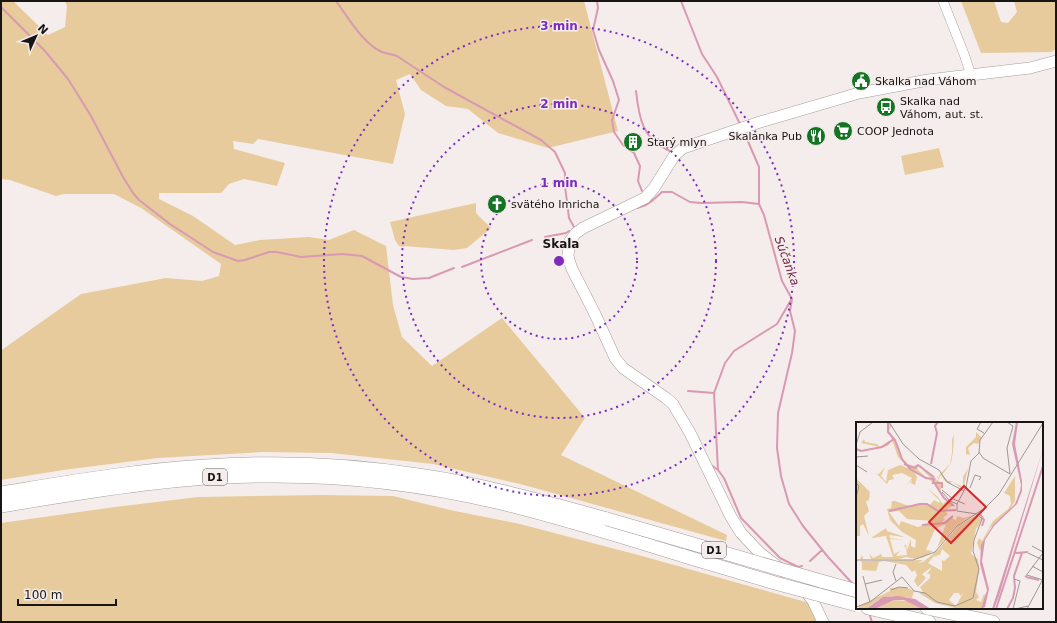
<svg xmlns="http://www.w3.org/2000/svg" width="1057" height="623" font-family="'DejaVu Sans',sans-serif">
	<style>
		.green { fill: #e7cb9c }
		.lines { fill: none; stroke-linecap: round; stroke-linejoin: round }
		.stream { stroke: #d999b2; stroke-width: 2 }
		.minor-casing { stroke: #a59e9c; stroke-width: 10 }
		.major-casing { stroke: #a59e9c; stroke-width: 12 }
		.highway-casing { stroke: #a59e9c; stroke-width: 14 }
		.minor { stroke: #fff; stroke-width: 9 }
		.major { stroke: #fff; stroke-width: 11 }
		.highway { stroke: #fff; stroke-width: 13 }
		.highway-bridge-casing { stroke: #a59e9c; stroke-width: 14; stroke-linecap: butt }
		.highway-bridge { stroke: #fff; stroke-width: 13 }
		.ring { fill: none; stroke: #7b2cbf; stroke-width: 2; stroke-dasharray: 2 4 }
		.labels { text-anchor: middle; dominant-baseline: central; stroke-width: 3; stroke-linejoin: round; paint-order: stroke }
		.shield { fill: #f5edeb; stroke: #5a5655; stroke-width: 1 }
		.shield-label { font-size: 10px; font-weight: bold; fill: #181515 }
		.poi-label { font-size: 11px; fill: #181515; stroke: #f5edeb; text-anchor: start }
		.neighbourhood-label { font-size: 12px; font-weight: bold; fill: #181515; stroke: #f5edeb }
		.water-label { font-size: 12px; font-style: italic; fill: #6c2246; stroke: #f5edeb }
		.inset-river { fill: none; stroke: #d999b2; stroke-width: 2 }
		.inset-road { fill: none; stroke: #9d9795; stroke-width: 1 }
		.view { fill: #d62828; fill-opacity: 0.15; stroke: #d62828; stroke-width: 2 }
		.inset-edge { fill: none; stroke: #181515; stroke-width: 2 }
		.centre { fill: #7b2cbf; stroke: #f5edeb; stroke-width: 2 }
		.ring-label { font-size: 12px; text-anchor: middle; font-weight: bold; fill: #7b2cbf; stroke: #f5edeb; stroke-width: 3; stroke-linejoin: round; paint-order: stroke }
	</style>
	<rect width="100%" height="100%" fill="#f5edeb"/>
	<path class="green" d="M1,1h12l35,34 17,-8 2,-21 -2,-5h519l34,130 -70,17 -50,-15 -30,-24 -22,-3 -25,-16 -11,-16 -14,6 9,34 -12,50 -135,-25 -5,5 -20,-3 1,8 51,14 -8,23 -33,-7 -15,5 -8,9h-62v6l34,17 42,29 25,-5 49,-3 20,3 25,-10 32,16 7,59 9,32 30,29 70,-48 83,100 -24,37 166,80 -1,6 -202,-56 -91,-21 -102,-11 -68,-1 -105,6 -95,12 -62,10v-129l2,-2 78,-55 85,-16 36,3 17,-5 2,-12 -80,-56 -27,-14h-50l-8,2 -46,-16 -9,-1z
		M961,1h33l7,21 7,1 9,-11 -3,-11h42v48l-5,3 -70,1z
		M939,148l5,19 -39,8 -4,-19z
		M476,203v10l15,15 -24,20 -13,2 -50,-4v1l-5,-1 -4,-6 -5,-18z
		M322,495l71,1 57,14 70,14 122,32 164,46 9,8 5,12h-819v-99l114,-16 83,-10z"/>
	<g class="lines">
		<path class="stream" d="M336,1c12,16 27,43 46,51 5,2 10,2 15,4l47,31 97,53 14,12 10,21v13l4,32 5,9
			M597,1l1,7 -5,22 6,20 14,31 6,19 -7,20 2,12 9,13 11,8 6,13 -2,15 4,10
			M681,1l21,53 15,23 23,47
			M1,7l44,44 23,28 23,37 32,61 10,16 6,7 31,24 43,28 25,9 7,-1 24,-8h8l24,5 41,-3 20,2 39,21 12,2 16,-1 25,-10
			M636,91c3,27 6,48 34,60
			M744,132l15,35v37l5,11 18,66 10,18 -2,12 5,20 -3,22 -14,60 -1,35 4,28 8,28 14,22 25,31 24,26
			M650,199l2,2 10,-9h10l18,10 11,1 41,-1 17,2
			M637,208l9,-3 6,-4
			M545,237l21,-4 3,-2
			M462,267l70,-27
			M791,300l-14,24 -43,27 -9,12 -11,30 4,77 6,8 17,40 39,40 18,9 4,-1
			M688,391l26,2
			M711,465l7,5
			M810,561l12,-11
			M869,613l3,9"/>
		<defs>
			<path id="minor" d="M943,1l21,53 7,21"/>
			<path id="major" d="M823,622l-10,-21 -10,-13 -12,-11 -32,-25 -18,-19 -10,-16 -41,-84 -17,-29 -7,-6 -43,-30 -8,-10 -20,-44 -23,-45 -3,-9 -1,-5 2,-14 6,-8 7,-5 62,-30 9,-10 20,-32 9,-8 77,-26 99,-29 69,-13 102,-12 26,-7"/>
			<path id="highway" d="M1,493c68,-11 136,-23 205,-27 71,-5 142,-2 212,9 64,9 127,27 189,44
				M1,506c91,-15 182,-31 274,-30 74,0 149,9 221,26 64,15 126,35 188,54
				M821,581l36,10
				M868,608l61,14
				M927,608l66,14"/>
		</defs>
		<use href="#minor" class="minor-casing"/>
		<use href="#major" class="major-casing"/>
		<use href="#highway" class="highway-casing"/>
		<use href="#minor" class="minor"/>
		<use href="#major" class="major"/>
		<use href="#highway" class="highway"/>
		<defs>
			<path id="highway-bridge" d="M607,519l214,62
				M684,556l91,27 82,22"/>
		</defs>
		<use href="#highway-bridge" class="highway-bridge-casing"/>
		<use href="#highway-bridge" class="highway-bridge"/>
	</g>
	<g class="ring">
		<circle cx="559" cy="261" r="78"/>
		<circle cx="559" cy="261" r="157"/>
		<circle cx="559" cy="261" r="235"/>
	</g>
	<defs>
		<symbol id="civic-disc" viewBox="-11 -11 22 22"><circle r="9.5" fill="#147423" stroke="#f5edeb"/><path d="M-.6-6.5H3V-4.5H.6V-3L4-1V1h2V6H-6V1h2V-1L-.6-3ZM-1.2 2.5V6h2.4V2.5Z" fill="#fff"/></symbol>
		<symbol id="bus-disc" viewBox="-11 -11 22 22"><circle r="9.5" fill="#147423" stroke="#f5edeb"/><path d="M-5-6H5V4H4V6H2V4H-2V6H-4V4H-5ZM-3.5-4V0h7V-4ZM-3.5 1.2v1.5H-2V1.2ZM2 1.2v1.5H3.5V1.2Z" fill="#fff"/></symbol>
		<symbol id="supermarket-disc" viewBox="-11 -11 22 22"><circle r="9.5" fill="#147423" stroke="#f5edeb"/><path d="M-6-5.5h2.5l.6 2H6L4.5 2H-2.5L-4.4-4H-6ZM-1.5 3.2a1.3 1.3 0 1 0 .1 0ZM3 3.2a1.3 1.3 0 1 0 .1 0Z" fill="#fff"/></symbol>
		<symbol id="restaurant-disc" viewBox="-11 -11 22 22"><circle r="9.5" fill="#147423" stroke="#f5edeb"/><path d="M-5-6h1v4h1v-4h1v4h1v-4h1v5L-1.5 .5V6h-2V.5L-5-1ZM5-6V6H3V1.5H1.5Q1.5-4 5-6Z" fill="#fff"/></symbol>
		<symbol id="building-disc" viewBox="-11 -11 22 22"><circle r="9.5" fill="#147423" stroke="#f5edeb"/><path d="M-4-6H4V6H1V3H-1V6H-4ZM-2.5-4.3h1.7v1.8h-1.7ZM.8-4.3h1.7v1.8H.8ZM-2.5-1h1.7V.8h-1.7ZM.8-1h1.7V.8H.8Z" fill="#fff"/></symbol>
		<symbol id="church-disc" viewBox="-11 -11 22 22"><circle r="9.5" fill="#147423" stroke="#f5edeb"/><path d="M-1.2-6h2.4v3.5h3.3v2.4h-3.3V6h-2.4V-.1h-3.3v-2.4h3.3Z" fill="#fff"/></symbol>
	</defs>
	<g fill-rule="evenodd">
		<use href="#civic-disc" x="850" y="70" width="22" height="22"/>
		<use href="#bus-disc" x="875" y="96" width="22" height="22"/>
		<use href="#supermarket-disc" x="832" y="120" width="22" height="22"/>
		<use href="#restaurant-disc" x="805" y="125" width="22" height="22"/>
		<use href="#building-disc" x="622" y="131" width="22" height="22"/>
		<use href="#church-disc" x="486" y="193" width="22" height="22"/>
	</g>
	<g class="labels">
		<g class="shield">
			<rect x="203" y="469" width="24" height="16" rx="3"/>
			<rect x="702" y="542" width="24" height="16" rx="3"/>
		</g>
		<g class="shield-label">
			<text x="215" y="477">D1</text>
			<text x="714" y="550">D1</text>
		</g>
		<g class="poi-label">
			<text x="875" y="81">Skalka nad Váhom</text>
			<text x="900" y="101">Skalka nad<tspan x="900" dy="13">Váhom, aut. st.</tspan></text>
			<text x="857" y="131">COOP Jednota</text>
			<text x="802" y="136" text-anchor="end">Skalanka Pub</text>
			<text x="647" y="142">Starý mlyn</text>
			<text x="511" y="204">svätého Imricha</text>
		</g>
		<g class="neighbourhood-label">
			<text x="561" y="244">Skala</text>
		</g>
		<g class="water-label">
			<text transform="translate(787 261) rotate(70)">Súčanka</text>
		</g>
	</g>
	<g transform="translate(856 422)">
		<rect width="187" height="187" fill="#f5edeb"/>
		<path d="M31,0l5,3 -3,6 10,16 3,11 8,8 10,-1 2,2 -5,-1 1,4 9,8h4l-9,-8 12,6 3,5 3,-7 10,-10 2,-11v-13l2,-6 -1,18 -2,11 -9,12 6,6h3l12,6v-10l5,-9 -5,22 -11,-9 -2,3 -5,-3 -4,-6 -3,5 5,5 -3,6 -10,-11 -17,-10 4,7 -2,8 -4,-2 1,-3 -5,5 5,-7 -10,-5 -10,2 2,4h-4l5,1h-6l-2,4 -10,-10 -7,-1 9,1 6,-7 -4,9 5,6 2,-12 12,-5 10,4 -12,-12 -6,-17 -4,6 -27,5 19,-4 -19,-4 3,-4 1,3 12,2 3,3 12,-8 -4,-7zM120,10l6,6 -4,6 -4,-1 -6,5 2,7 -4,-1v-7l10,-10zM159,54v25l-7,11 -18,16 -10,23 -3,-8 2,-5 3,3 11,-20 15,-12 3,-5 -1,-8 -6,-3zM0,56l14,14 -1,8 -3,1 3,10 -5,5 5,20 -6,-12 -3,2v10h-4zM72,67l9,7 6,8 3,-3 8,4 -9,6 3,3 -5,4 2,1 -3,4 8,-6 6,3 1,-4 7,2 8,-3 -16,11 -20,23 -12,8 -8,2 -10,-2 -7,2h-43h4l2,-4 -3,-12 4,16h8l-2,-6 4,5 8,-4 1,3h11l-7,-21 -15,2 15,-10 1,3 18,6 -16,-2 1,3 14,2 -14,-1 4,15 6,-3 -4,5 11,-1 -1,-8h-2l2,-3 1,6 4,-11v7l4,2 1,-8 -14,-8 -12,-12 -3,-11 4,-1 1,-7h3l14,5 12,-3 9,2 4,-5 5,3 1,-2zM43,89l8,8 25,2 -14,6 -17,-6 -2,5 -10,-14zM90,102l-9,24 -4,3 -7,-1 9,-21zM121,93l5,5 -6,9 -5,25 7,5 1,10 -3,23 3,5 -3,3 5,2 3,-8 2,2 -5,13h-22l-24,-6 -16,-10 4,-1 -3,-5 10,-9v-4h-3l5,-7 -10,7 4,4 -8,9 -4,-6 3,-6 -2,-5 -3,2 -6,-7 -22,-4 -5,1 -3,9 -14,-1v-8l-2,-1 63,-1 -5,3 5,-1 15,-12 21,-25zM86,127l8,7 -6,5 -9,-5 5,-1zM78,134l8,4v11l-14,-8zM98,171h5l1,3 3,-3 -7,13 -7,-6zM49,165l9,4 -2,7 -21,-2 -13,4 -12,9h-7v-3l31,-15v-3zM38,178l13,1 15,8h-47z" fill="#e7cb9c" fill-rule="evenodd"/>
		<path d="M160,0h2l-3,22 7,37v10l-5,13 -23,22 -9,14 -3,21 7,28 -4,18 -4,2 6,-19 -7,-26 1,-19 12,-20 22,-21 5,-13 1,-6 -9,-41zM187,27l-44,147 -5,13h-2zM42,174l17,3 16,10h-9l-18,-9h-10l-19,9h-9l17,-12z" fill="#d999b2"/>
		<path class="inset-river" d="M32,1v9l7,8 7,19 8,10 16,9 8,1 -1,4h9v5M0,27l5,2 21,-4 12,-8M48,42l11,4 3,-3 16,12M75,42l6,-31 -2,-7 3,-4M79,62l9,14 10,8M33,89l31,-7h7l11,7 18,-1M124,92l4,6 -2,6M66,103l23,-2 8,-7M159,131l13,-1M170,155l13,3M140,187l47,-143M151,187l6,-11 2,-10 -1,-12 8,-23"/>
		<path class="inset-road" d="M33,0l14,22 16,15 20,11 8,12 17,9M125,0l-4,7 7,4M0,23l4,-13 13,-10M123,30l4,6 27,16 -3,-26 6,-22 -6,-4M0,35l12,-1M0,43l11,7M0,61l3,3 -3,11M114,66l5,-13 6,2 -2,3M86,68l11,9 12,5M86,70l8,9 7,3M176,124l11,6M172,131l15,7M0,138h57l22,-8 22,-26 28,-18 14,-14 44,-71M176,144l11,6M171,153l16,5M7,154l7,26M169,155l18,-24M40,159l-3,-9 3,-8M9,162l17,-4M35,168l8,-3 9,1M0,185l14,-5 32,-25 12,14 11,2 12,9 18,4 18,-8 6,-29 -6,-18 1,-11 8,-21 -5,-5 -20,-3v-7l9,-17 5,-26 8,-8 1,-13 13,-18M157,187l7,-28 -6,-2M159,187l13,-3M171,187l16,-30"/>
		<path class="view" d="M108,64l22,21 -35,36 -22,-21z"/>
		<rect width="187" height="187" class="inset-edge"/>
	</g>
	<circle cx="559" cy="261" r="6" class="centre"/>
	<g class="ring-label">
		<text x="559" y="30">3 min</text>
		<text x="559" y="108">2 min</text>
		<text x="559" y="187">1 min</text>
	</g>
	<rect width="1057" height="623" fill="none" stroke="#181515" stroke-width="4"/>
	<g transform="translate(36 36) rotate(46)" stroke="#f5edeb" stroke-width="3" paint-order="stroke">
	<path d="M0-3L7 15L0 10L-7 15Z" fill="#181515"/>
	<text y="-6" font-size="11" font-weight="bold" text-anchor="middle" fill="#181515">N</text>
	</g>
	<path d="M18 599v6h98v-6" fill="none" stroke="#181515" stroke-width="2"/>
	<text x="24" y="599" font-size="12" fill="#181515" stroke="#f5edeb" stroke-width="3" paint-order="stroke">100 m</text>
</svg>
